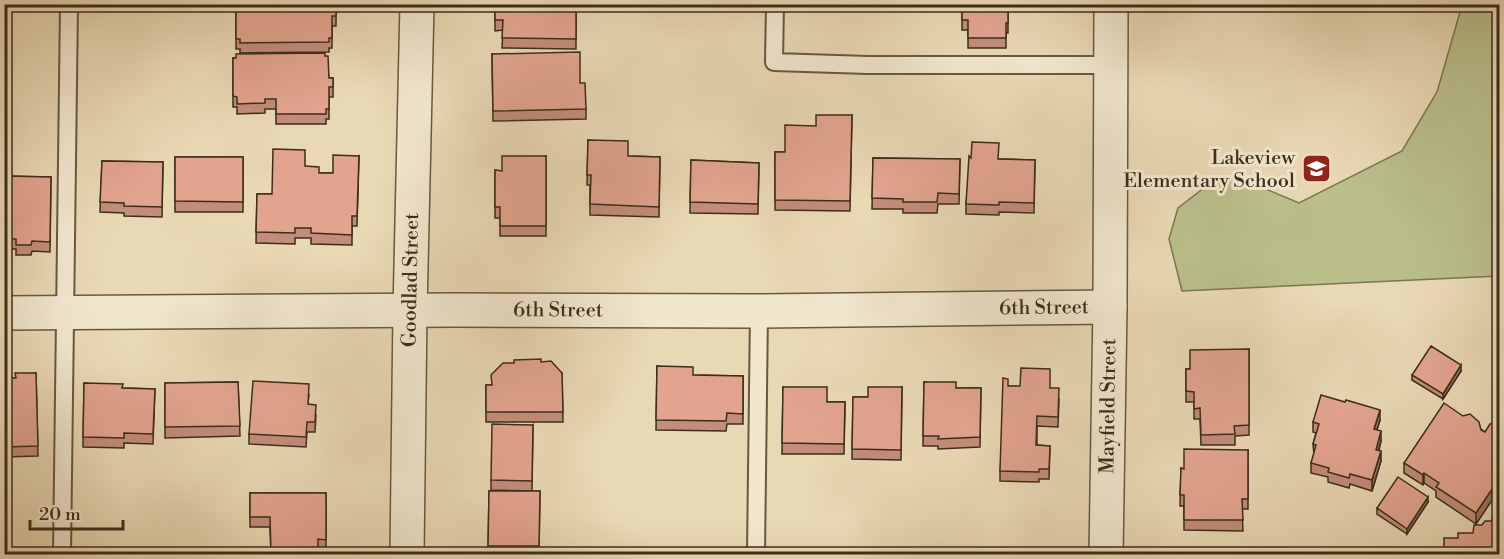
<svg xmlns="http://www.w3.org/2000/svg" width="1504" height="559" font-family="'Libre Bodoni',serif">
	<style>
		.green { fill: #b9be8b; stroke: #7b7652; stroke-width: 1.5 }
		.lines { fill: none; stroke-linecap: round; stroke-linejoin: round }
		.lane-casing { stroke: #685840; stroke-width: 20 }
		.street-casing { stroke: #685840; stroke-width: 36 }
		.lane { stroke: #f1e6ce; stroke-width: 16 }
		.street { stroke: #f1e6ce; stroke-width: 33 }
		.wall { fill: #c28d7b; stroke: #3d2d1a; stroke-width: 1.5 }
		.shaded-wall { fill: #9e7364; stroke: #3d2d1a; stroke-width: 1.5 }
		.building { fill: #e2a48f; stroke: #3d2d1a; stroke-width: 1.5 }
		.labels { text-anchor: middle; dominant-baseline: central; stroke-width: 6; stroke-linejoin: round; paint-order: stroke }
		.poi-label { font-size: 20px; fill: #3d2d1a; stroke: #f1e6ce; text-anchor: end }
		.street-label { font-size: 20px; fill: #3d2d1a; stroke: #f1e6ce }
	</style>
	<rect width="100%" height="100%" fill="#e9d8b4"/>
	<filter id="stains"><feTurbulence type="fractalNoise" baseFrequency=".00333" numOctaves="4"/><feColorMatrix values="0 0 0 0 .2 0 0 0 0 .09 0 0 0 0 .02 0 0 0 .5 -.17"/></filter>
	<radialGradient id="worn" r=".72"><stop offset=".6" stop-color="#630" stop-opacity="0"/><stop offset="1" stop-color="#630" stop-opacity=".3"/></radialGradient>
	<path class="green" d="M1462,5h37v271l-317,15 -13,-52 9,-31 40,-31 48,12 33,14 103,-52 35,-59z"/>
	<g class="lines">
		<defs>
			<path id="lane" d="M775,4l-1,58 94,3h243
				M62,554l7,-550
				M756,554l3,-243"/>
			<g id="street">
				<path id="s1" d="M4,313l449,-3 306,1 351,-4"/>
				<path id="s2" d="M407,554l3,-243 7,-307"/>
				<path id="s3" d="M1106,554l4,-247 1,-303"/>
			</g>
		</defs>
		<use href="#lane" class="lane-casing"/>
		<use href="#street" class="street-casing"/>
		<use href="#lane" class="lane"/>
		<use href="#street" class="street"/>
	</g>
	<path class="wall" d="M236,4l100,3v19h-4v22h-3v4l-89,1v-4h-4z
		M495,4h81v45l-74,-1 1,-18 -8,1z
		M962,4h46v29h-2v15h-38v-18h-6z
		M492,54l88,29 6,26v10l-93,2z
		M325,56l4,22h4v19h-4v22h-3v5h-50v-15h-11v4l-28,1v-7h-4v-49z
		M852,115l-2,96 -75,-1v-58h10z
		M588,140l40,16 32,1 -1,60 -69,-2v-30h-3z
		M359,156l-2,70h-5v19l-41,-1v-6h-16v6l-39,-1 1,-49h15l33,-28 14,7h14z
		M546,156v80h-46v-18h-5v-48l7,1z
		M175,157h68v55h-68z
		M873,158l87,1 -1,45h-21l-1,9h-34v-4h-31z
		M971,158l64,2 -1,53 -35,-1v3l-33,-1v-10z
		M691,160l68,3 -1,51 -68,-1z
		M102,161l61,1 -1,55 -38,-1v-3l-24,-1z
		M4,176l47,1 -1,75 -18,-1 -1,4h-15v-6h-12z
		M1249,349v86l-14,1v9h-34l-1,-26h-6v-17h-8v-33h4z
		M541,362l21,11 1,49h-77v-37h5z
		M657,366l36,9 50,1v48h-16l-1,7 -70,-1z
		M1461,371l-18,28 -31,-19v-5z
		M36,373l2,83 -34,1v-79h11z
		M238,382l2,54 -75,2v-55z
		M924,382l32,6h25l-1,59 -42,2v-3h-15z
		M84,383l39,5 32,1 -2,55 -29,-1v5l-41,-1z
		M1008,386l42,2 9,11 -1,28 -21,-1v19l13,1 -1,33h-10v3l-39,-1v-10z
		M783,387l44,15h18l-1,52h-62z
		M902,387l-1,73 -49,-1 1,-62h15z
		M309,395l-1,9 8,11 -1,17h-8l-1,15 -57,-3v-10z
		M1463,416l22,16 15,-10v82l-8,-4 -16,24 -40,-27v-6l-12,-8 -1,2 -19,-12v-10z
		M1380,420l-3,10 4,11 -2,9 2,11 -9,30 -22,-7 -1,4 -21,-6v-5l-17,-4v-10l3,-8 -1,-11 3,-11 -3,-1v-10z
		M533,425l-1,66 -41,-1v-10z
		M1248,450v59h-6l1,22 -59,-1v-24h-4l1,-38 3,1z
		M489,491h51l-1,64h-51z
		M250,493h76v57h-8v5h-47l-1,-28h-20z
		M1428,502l-21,32 -30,-20v-6z"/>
	<path class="shaded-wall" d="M1461,365v6l-18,28v-5z
		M1380,410v10l-6,19v-10z
		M1381,431v10l-5,19v-10z
		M1381,451v10l-9,30v-11z
		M1424,473v10l-1,2v-10z
		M1492,489v11l-16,24v-11z
		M1428,497v5l-21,32v-5z"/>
	<path class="building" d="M236,4h96v3h4v9h-4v22h-3v4l-89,1v-4h-4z
		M495,4h81v35l-74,-1 1,-18h-8z
		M962,4h46v19h-2v15h-38v-18h-6z
		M580,52v31h5l1,26 -93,2 -1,-57z
		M325,53v3h3l1,22h4v9h-4v22h-3v5h-50v-15h-11v4l-28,1v-7l-4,-1v-38h3v-4z
		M816,115h36l-2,86 -75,-1v-48h10v-27l31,1z
		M588,140l40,1v15l32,1 -1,50 -69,-3 1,-29h-4z
		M972,142l27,1 -1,16 37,1 -1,43 -35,-1v3l-33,-1 3,-48 2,2z
		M273,149l32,1v16l14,1v6h14v-18l26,1 -2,60h-5v19l-41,-2v-5h-16v5l-39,-1 1,-38h15z
		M502,156h44v70h-46v-19h-5v-37l7,1z
		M175,157h68v45l-68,-1z
		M873,158l87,1 -1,35 -21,-1 -1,9h-34v-3l-31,-1z
		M691,160l68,3 -1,41 -68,-2z
		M102,161l61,1 -1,45 -38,-1v-3l-24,-1z
		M4,176l47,1 -1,65 -18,-1 -1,4h-15v-6h-12z
		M1431,346l30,19 -18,29 -31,-19z
		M1249,349v76l-15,1 1,8 -34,1 -1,-27 -6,1v-17l-8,-1v-22h4v-19z
		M541,359v3l10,-1 11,12 1,39h-77v-27h6l-1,-10 12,-12h11v-3z
		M657,366l36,1v8l50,1v38l-16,-1 -1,8 -70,-1z
		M1021,368l29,1v19h9l-1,29 -21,-1 -1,29 14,1 -1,23h-10v3l-39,-1 3,-93 5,1v7h12z
		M15,373h21l2,73 -34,1v-69h12z
		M253,381l56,3 -1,20 8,1 -1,17h-8l-1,15 -57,-3z
		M238,382l2,44 -75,1v-44z
		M924,382h32v6h25l-1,49 -42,2 1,-3h-16z
		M84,383l39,1 -1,4 33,1 -2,45 -29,-1v5l-41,-1z
		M783,387h44v15h18l-1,42 -62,-1z
		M868,387h34l-1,63 -49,-1 1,-52h15z
		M1321,395l24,7 1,-2 34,10 -6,19 7,2 -5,19 5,1 -9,29 -22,-6 -1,4 -21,-6 1,-4 -18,-5 5,-18 -3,-1 6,-20 -6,-2z
		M1444,403l19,13 7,-2 9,8 2,8 4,2 5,-8 10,-2v72l-8,-5 -16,24 -40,-26 3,-4 -15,-10 -1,2 -19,-12z
		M492,424l41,1 -1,56 -41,-1z
		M1184,449l64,1v49h-6l1,21h-59v-25h-4l1,-27 3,1z
		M1398,477l30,20 -21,32 -30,-21z
		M489,491h51l-1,55h-51z
		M250,493h76v47l-8,-1v14h-47l-1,-36h-20z
		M1492,518l8,1v36h-56v-17h14v-5h15l1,-8h8l3,-4h7z"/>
	<defs>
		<symbol id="school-square" viewBox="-11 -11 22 22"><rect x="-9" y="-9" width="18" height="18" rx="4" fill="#8f2418" stroke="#f1e6ce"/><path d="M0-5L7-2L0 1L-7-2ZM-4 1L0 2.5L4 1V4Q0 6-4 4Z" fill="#fff"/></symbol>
	</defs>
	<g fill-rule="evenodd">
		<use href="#school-square" x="1300" y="152" width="33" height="33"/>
	</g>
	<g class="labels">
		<g class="poi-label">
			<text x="1295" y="158">Lakeview<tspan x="1295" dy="23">Elementary School</tspan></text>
		</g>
		<g class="street-label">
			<text stroke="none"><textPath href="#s2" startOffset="274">Goodlad Street</textPath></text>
			<text stroke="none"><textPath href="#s1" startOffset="1040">6th Street</textPath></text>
			<text stroke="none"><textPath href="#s1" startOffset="554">6th Street</textPath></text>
			<text stroke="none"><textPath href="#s3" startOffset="148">Mayfield Street</textPath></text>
		</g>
	</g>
	<rect width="1504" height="559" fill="none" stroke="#e9d8b4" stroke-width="24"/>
	<rect x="6" y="6" width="1492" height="547" fill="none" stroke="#3d2d1a" stroke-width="3"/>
	<rect x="12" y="12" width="1480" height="535" fill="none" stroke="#3d2d1a" stroke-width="1.5"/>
	<path d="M30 520v9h93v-9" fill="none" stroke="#3d2d1a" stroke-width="3"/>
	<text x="39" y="520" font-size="18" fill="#3d2d1a" stroke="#f1e6ce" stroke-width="4.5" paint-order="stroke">20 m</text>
	<rect width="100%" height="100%" filter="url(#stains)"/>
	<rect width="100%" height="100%" fill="url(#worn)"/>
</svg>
